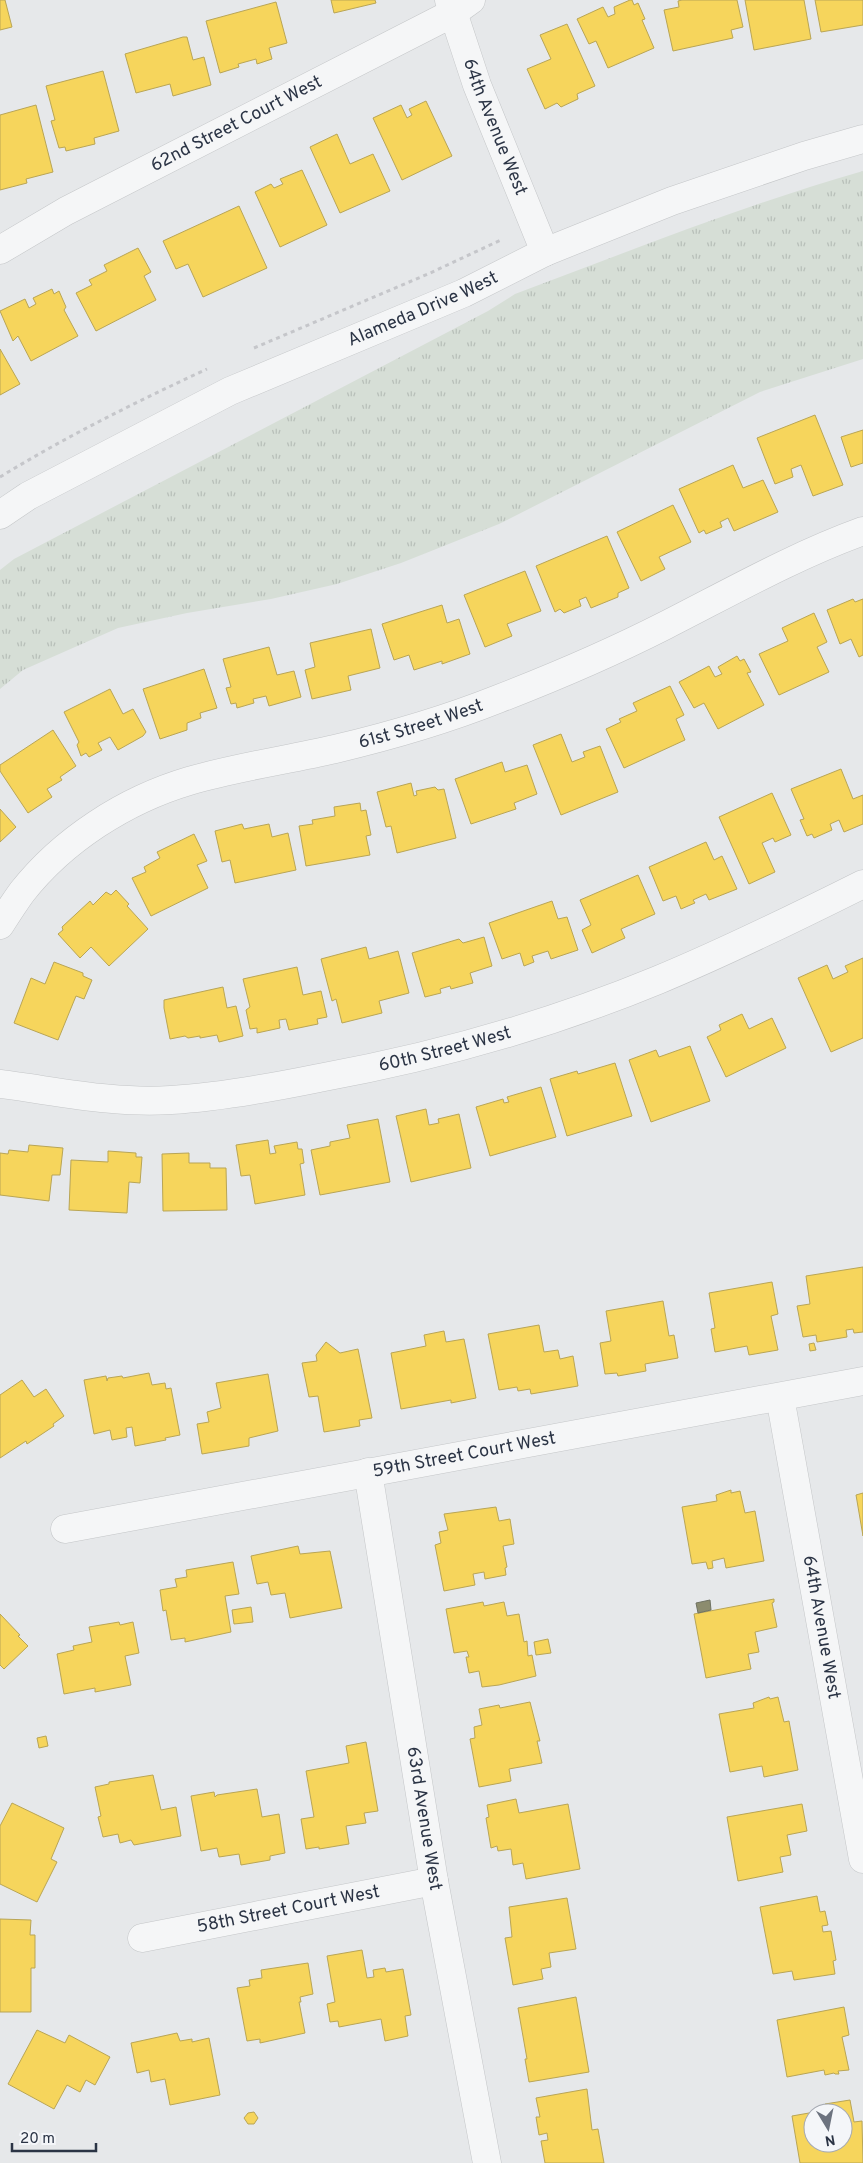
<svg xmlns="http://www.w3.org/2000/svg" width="863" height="2163" font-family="Overpass,sans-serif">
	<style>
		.grass { fill: url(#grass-tufts) }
		.homes { fill: #f6d55c; stroke: #b9a555; fill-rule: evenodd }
		.industry { fill: #8c8c6e; stroke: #6f7262 }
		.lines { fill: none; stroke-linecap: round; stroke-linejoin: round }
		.minor-casing { stroke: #c4c6c8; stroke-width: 29 }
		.path { stroke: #c5c6ca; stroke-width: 3; stroke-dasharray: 4 4; stroke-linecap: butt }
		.minor { stroke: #f5f6f7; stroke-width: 28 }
		.labels { text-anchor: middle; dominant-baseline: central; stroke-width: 5; stroke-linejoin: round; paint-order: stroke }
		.street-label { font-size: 18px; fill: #2b3445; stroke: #f4f6f9 }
	</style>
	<defs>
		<pattern id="grass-tufts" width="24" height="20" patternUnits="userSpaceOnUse" patternTransform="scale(1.25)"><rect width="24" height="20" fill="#d6ded6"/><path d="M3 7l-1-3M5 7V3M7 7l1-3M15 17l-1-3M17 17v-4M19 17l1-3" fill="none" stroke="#b8bfb9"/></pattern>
	</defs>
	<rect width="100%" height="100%" fill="#e6e8ea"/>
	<path class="grass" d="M863,171v188l-103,33 -261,132 -98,39 -64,21 -66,15 -84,14 -69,15 -95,42 -23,19v-119l14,-11 474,-248 27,-17c115,-43 229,-89 348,-123z"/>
	<path class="homes" d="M0,0h5l7,27 -12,3z
		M331,0h44l1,3 -42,10z
		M630,0h2l2,5 4,-2 7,16 -3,1 12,28 -46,20 -12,-27 -7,3 -12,-25 26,-12 5,10 7,-3 -1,-7z
		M682,0h55l6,27 -12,3 2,8 -60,13 -9,-41 15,-3 -1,-6z
		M745,0h59l7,39 -57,11z
		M815,0h48v25l-42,7z
		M276,2l11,41 -18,5 3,11 -15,5 -1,-5 -18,5 1,3 -19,6 -14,-52z
		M567,24l28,62 -18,8 1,5 -17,8 -4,-4 -12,6 -18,-40 24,-10 -11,-24z
		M183,37h4l6,23 11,-3 7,28 -38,11 -3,-12 -34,9 -11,-39z
		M103,71l16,60 -25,7 1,6 -29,7 -1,-4 -6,1 -8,-27 4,-1 -9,-34z
		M426,101l26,55 -50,24 -29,-62 28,-13 6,13 5,-3 -3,-6z
		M36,105l17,67 -27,7 1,4 -27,7v-75z
		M337,134l13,30 23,-10 17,37 -50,22 -30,-66z
		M302,170l25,55 -47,22 -25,-55 16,-8 3,4 9,-4 -3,-5z
		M239,206l28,62 -64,29 -15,-33 -12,5 -13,-28z
		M138,248l13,24 -7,4 12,24 -60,31 -20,-38 16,-8 -3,-5 18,-9 -3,-6z
		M52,289l2,5 5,-3 7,16 -2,3 14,26 -47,25 -13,-25 -5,5 -13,-30 25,-12 4,9 7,-4 -3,-6z
		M0,349l20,35 -20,11z
		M815,415l28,70 -30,11 -12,-31 -10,4 2,8 -18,7 -18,-46z
		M863,430v33l-12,4 -10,-30z
		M733,465l10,23 20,-8 15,32 -44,19 -6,-13 -8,4 2,5 -16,7 -2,-4 -5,3 -20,-44z
		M673,505l18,37 -32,15 6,12 -24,12 -24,-49z
		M607,536l22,52 -11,5v4l-27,11 -5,-11 -7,3 2,6 -17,7 -4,-4 -5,3 -19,-46z
		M525,571l16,40 -34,13 5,12 -27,11 -21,-52z
		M853,599l2,3 8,-3v56l-4,2 -8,-18 -11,5 -13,-34z
		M442,605l5,18 12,-4 11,35 -28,10v-3l-28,9 -5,-15 -15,5 -12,-36z
		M814,613l13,29 -10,5 12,25 -50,23 -20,-41 29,-13 -6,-13z
		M371,629l9,39 -32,8 3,14 -39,9 -7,-29 10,-3 -5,-24z
		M269,647l8,28 17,-4 7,26 -32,9 -3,-10 -13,3 1,4 -17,5 -1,-5 -5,1 -5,-16 5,-1 -8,-28z
		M737,656l3,5 4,-2 7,13 -4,1 17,32 -46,24 -14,-26 -10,5 -15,-26 30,-16 6,11 7,-3 -4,-7z
		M204,669l13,39 -17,5 1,5 -14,5v7l-27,9 -17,-50z
		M670,686l14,29 -8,4 9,21 -61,28 -18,-39 15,-7 -2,-3 18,-8 -4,-8z
		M110,689l13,25 10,-5 13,23 -3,4 -25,14 -8,-13 -12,6 4,7 -13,7 -3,-4 -5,3 -4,-11 2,-3 -15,-30z
		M53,730l23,36 -16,11 2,3 -15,9 5,8 -24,16 -28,-42v-6z
		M561,734l11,28 13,-5 -2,-5 17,-6 18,46 -57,23 -28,-70z
		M502,762l3,10 22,-7 10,29 -23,9 2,6 -45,15 -16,-45z
		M841,769l12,30 10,-4v29l-19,8 -5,-12 -9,4 2,6 -18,8 -2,-4 -5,2 -7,-16 4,-1 -13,-30z
		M411,783l3,13 3,-1 -1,-4 19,-4 3,3 6,-1 12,49 -59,15 -6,-27 -5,1 -9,-35z
		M772,793l19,42 -16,7 -2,-4 -11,5 13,29 -26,12 -30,-67z
		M360,803l1,8 5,-1 5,25 -5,1 4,19 -64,11 -7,-40 14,-2 -1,-4 23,-4 -1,-9z
		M0,809l16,18 -16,15z
		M242,824l2,5 25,-5 3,13 16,-4 8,37 -61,13 -5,-23 -8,2 -7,-31z
		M194,834l13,27 -10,4 11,23 -57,28 -19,-38 14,-6 -2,-5 16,-9 -3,-6z
		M706,842l8,18 8,-4 15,33 -28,11 -3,-6 -13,6 2,3 -14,6 -5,-13 -13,5 -14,-34z
		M638,875l17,39 -34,15 4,9 -33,15 -10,-23 9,-5 -11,-25z
		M116,890l13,14 -2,2 21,23 -39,37 -18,-19 -11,11 -22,-24 5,-4 -1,-3 28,-26 3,4 13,-13 5,3z
		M552,901l6,18 9,-2 11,33 -27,9 -3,-8 -16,5 2,6 -10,4 -4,-13 -18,6 -13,-36z
		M484,937l8,29 -22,7 3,10 -22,6 -1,-3 -10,3 1,4 -16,4 -13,-44 47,-14 4,4z
		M366,947l3,12 29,-8 11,42 -30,8 3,12 -40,10 -6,-24 -4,2 -11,-42z
		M863,958v80l-32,14 -33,-74 29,-13 6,14 15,-7 -3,-6z
		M54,962l29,11v3l9,4 -8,19 -8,-3 -18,44 -44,-17 17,-45 14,6z
		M297,967l6,28 18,-4 6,26 -10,2 1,5 -29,6 -3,-11 -7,1 1,8 -23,5v-5l-7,1 -4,-19 4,-3 -7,-28z
		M223,987l4,21 9,-2 7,30 -24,6 -2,-7 -17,3v-2l-12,2 -3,-2 -15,3 -6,-31v-8z
		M742,1014l7,15 23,-11 14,30 -60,29 -19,-40 14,-7 -2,-5z
		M690,1046l20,55 -59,21 -22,-62 27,-10 3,7z
		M615,1063l17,53 -65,20 -17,-57 27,-8 1,3z
		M541,1087l15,50 -66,19 -14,-49 27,-8 1,4 5,-1 -2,-5z
		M426,1109l3,16 10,-2 -1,-4 21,-5 12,54 -60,14 -15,-66z
		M378,1119l12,63 -70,13 -9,-45 19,-4v-4l20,-4 -3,-13z
		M268,1140l2,14 6,-1 -2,-7 23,-4 1,7h4l2,14 -4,1 5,31 -50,9 -5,-29 -9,1 -5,-31z
		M29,1145l34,3 -3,27h-8l-3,26 -49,-6v-42l8,1 1,-4 19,2z
		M108,1151l28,2v4h6l-2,26 -11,-1 -2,31 -58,-3 2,-50 37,2z
		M189,1153v10h21v5h16l1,42 -64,1 -1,-57z
		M863,1267v65l-9,1 -1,-4 -7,1 1,7 -30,5 -1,-7 -13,2 -6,-31 13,-2 -4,-28z
		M772,1282l6,32 -7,2 7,34 -29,5 -2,-9 -32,6 -4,-23 4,-1 -6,-35z
		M663,1301l6,35 5,-1 4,23 -33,6 1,7 -28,5 -1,-3 -12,1 -5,-31 11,-2 -5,-30z
		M539,1325l5,27 14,-2 2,9 13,-3 5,30 -47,8 -1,-5 -12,2 -1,-4 -18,3 -11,-56z
		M444,1331l2,11 18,-3 12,59 -25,5v-3l-50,9 -10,-56 35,-7 -2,-11z
		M326,1342l14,11 18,-4 14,69 -13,2 1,6 -36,6 -6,-36 -9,1 -7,-34 15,-2 -1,-6z
		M814,1343l2,7 -6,1 -1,-7z
		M149,1373l3,12 13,-2 1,6 5,-1 9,47 -15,3 1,2 -31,6 -3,-19 -6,1 1,9 -15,3 -2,-10 -16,4 -10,-54 22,-4 1,5 1,-3 14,-2 1,2z
		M268,1374l10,57 -29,7v8l-47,8 -5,-30 12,-2 -2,-10 14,-4 -5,-25z
		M22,1380l12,17 12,-8 18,27 -11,8 1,2 -27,18 -1,-3 -26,17v-63z
		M731,1490v3l9,-2 5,22 10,-2 9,50 -38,7 -2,-10 -12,3 1,7 -5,1 -2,-7 -14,2 -10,-57 35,-6 -1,-6z
		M863,1493v43l-7,-41z
		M496,1507l3,14 11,-2 4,25 -11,2 4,21 -2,1 1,7 -21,4 -1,-7 -11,2 2,11 -31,6 -9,-46 6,-2 -2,-11 9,-2 -4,-16z
		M298,1546l2,8 30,-3 12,57 -52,10 -5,-25 -14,2 -3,-13 -11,2 -6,-28z
		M233,1562l6,32 -14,2 6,36 -46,10v-4l-14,2 -5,-30 -3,1 -3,-21 17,-3 -2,-8 12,-2 -1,-7z
		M774,1599v3l-2,1 5,24 -22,5 4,20 -11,2 3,15 -45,9 -12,-64z
		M483,1602l1,4 20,-4 3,14 12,-2 5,28 3,-1 1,15 4,-1 4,21 -37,9 -17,2 -3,-16 -10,2 -3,-16h3l-2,-6 -13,2 -8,-44z
		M251,1607l2,15 -19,2 -2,-14z
		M0,1614l20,21 -2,1 10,10 -24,23 -4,-4z
		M119,1622l1,3 13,-3 6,31 -14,3 6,29 -36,7v-4l-31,6 -7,-40 17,-4 -1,-4 19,-4 -3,-15z
		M548,1639l3,14 -15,2 -2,-13z
		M769,1697l1,2 8,-2 6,25 5,-1 9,49 -34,7 -2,-11 -32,6 -11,-58 35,-6 -1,-5z
		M530,1702l10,39h-3l5,22 -33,6 2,12 -32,6 -9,-48 5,-1 -1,-11 8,-2 -3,-16 20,-4 1,3z
		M46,1736l2,10 -9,2 -2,-10z
		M366,1742l12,69 -14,2 2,10 -20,3 3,18 -30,5v-2l-13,2 -5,-30 13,-2 -8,-46 43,-8 -3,-17z
		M153,1775l8,35 15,-3 5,29 -47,9 -3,-5 -11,3 -2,-9 -15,3 -5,-20 3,-1 -6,-29 14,-3v-2z
		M257,1789l5,28 17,-3 6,39 -15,3v4l-29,5 -2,-11 -20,3 -2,-9 -16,3 -10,-55 23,-4 1,5 2,-2z
		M516,1799l3,14 49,-9 12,65 -54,10 -3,-16 -10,2 -2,-16 -13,2 -1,-5 -6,2 -5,-30 3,-1 -2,-12z
		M12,1803l52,25 -13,31 6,3 -20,40 -37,-18v-58z
		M802,1804l5,27 -20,4 4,20 -11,2 3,15 -45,9 -11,-64z
		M817,1896l3,16 5,-1 3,14 -6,1 1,6 8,-1 5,29 -3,1 2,13 -41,6 -2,-9 -19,3 -13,-67z
		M567,1898l9,51 -27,4 2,14 -10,2 2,10 -30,6 -8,-47 7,-1 -3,-30z
		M0,1919l31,1 -1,15h5v33h-4v44h-31z
		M362,1950l5,28 7,-1 -1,-7 12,-2 1,4 17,-3 8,46 -6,1 3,20 -23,5 -4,-22 -42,8 -1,-6 -8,1 -3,-18 8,-2 -8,-46z
		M308,1963l5,31 -13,3 1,5h-2l6,31 -45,10v-4l-13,2 -10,-53 13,-2 -1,-6 13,-2 -1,-8z
		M576,1997l13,75 -60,10 -4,-23h2l-9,-51z
		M844,2007l5,28 -7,2 7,33 -11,1 1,3h-4l-1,-1 -9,2 -1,-5 -37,7 -10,-57z
		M37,2030l28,13 4,-8 41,22 -15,28 -9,-5 -6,12 -13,-7 -13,24 -46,-25z
		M177,2033l3,8 12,-2v3l17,-4 11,57 -50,10 -5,-26 -14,3 -2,-12 -12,3 -6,-30z
		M587,2089l5,41 6,-1 6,34h-59l-4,-22 7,-1 -1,-7 -8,2 -3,-18h4l-4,-19z
		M850,2100l4,22 8,-1 1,42h-63l-8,-47 34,-6 -1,-6zM813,2113h30v30h-30z
		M254,2112l4,6 -4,6h-6l-4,-6 4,-5z"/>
	<path class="industry" d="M710,1600l1,10 -13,3 -2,-10z"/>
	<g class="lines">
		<defs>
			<g id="minor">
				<path id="s1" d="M449,0l28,85 68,167"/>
				<path id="s2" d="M0,250l66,-39 387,-198 18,-13"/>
				<path id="s3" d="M0,515l28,-19 202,-105 234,-98 81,-41 127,-51 132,-45 59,-17"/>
				<path id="s4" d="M0,925c7,-11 14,-22 22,-33 41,-52 103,-92 167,-111 48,-14 98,-21 146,-32 55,-13 110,-29 163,-50 57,-22 113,-46 168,-74 65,-33 128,-69 197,-94"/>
				<path id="s5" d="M0,1084c56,7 115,20 171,16 50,-3 99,-12 148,-22 116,-21 230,-53 339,-98 70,-29 137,-62 205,-96"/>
				<path id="s6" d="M780,1397l83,462"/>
				<path id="s7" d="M368,1472l66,409 53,282"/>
				<path id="s8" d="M65,1529l798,-148"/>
				<path id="s9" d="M142,1938l292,-57"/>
			</g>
		</defs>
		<use href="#minor" class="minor-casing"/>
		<path class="path" d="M254,348l174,-74 75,-35
			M0,477c67,-41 136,-75 207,-108"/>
		<use href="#minor" class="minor"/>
	</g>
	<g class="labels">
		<g class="street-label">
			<text stroke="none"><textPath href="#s2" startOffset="268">62nd Street Court West</textPath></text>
			<text stroke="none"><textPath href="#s1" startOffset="135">64th Avenue West</textPath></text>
			<text stroke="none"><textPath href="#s3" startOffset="471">Alameda Drive West</textPath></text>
			<text stroke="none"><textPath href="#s4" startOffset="482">61st Street West</textPath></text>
			<text stroke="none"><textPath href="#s5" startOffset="451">60th Street West</textPath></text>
			<text stroke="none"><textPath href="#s8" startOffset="406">59th Street Court West</textPath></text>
			<text stroke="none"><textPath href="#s6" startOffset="234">64th Avenue West</textPath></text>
			<text stroke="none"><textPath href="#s7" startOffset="351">63rd Avenue West</textPath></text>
			<text stroke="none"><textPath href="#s9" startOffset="149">58th Street Court West</textPath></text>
		</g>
	</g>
	<g transform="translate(828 2128) rotate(170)"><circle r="24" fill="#f4f6f9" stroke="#a4a8b1"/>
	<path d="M0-4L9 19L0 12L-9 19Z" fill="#6c737f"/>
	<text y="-8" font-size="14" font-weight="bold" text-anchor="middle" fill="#2b3445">N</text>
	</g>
	<path d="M12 2143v8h84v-8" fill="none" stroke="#2b3445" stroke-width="2.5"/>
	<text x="20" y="2143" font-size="15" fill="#2b3445" stroke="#f4f6f9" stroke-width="4" paint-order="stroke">20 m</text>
</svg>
